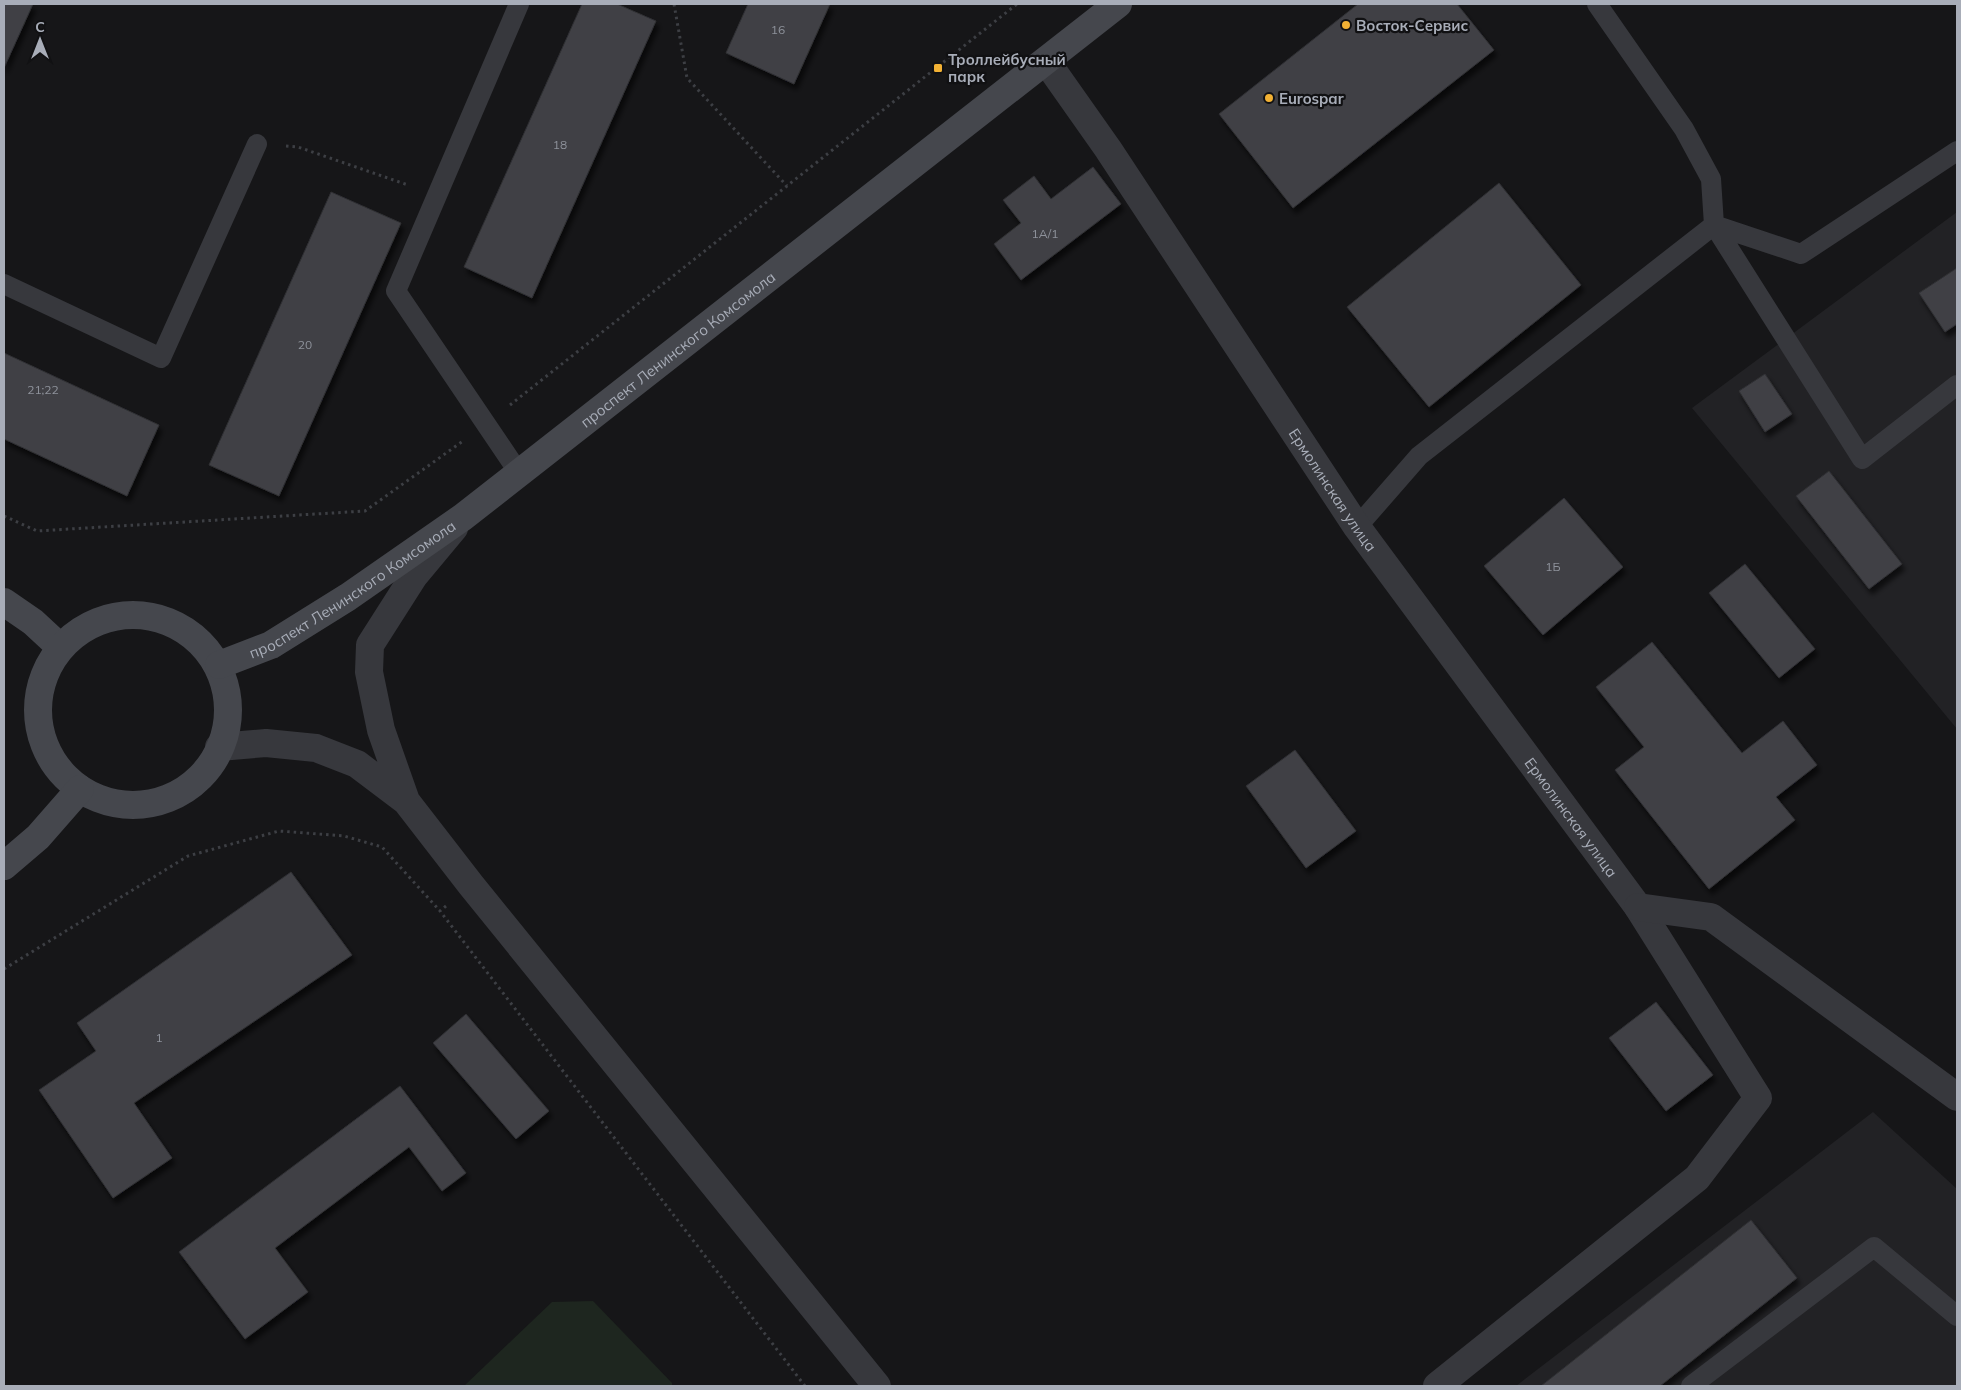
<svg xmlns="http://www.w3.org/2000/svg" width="1961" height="1390" font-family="Mulish,sans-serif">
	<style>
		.built { fill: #222225 }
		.green { fill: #1e261f }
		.building { fill: #404145; stroke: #303034; filter: url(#shadow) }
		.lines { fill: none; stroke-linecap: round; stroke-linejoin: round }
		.path { stroke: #3d3f44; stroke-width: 3; stroke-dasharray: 2.5 4; stroke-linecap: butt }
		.service { stroke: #37383d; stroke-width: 20 }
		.minor { stroke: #37383d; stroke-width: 28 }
		.tertiary { stroke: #37383d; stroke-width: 28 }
		.secondary { stroke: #45474d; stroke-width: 28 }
		.poi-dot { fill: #f2b134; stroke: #111113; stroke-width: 2 }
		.labels { text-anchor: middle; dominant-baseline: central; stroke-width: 4.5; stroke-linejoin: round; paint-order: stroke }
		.number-label { font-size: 12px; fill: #8e929b }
		.poi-label { font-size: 15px; font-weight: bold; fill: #a8adb8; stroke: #111113; text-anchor: start }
		.street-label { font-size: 15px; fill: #a8adb8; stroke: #111113 }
	</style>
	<defs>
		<filter id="shadow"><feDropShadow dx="3" dy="5.5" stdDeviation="2.5" flood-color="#0009"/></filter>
	</defs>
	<rect width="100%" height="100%" fill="#161618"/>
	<path class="built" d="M1957,212v517l-265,-321z
		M1873,1112l84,77v197h-441z"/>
	<path class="green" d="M593,1301l79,82v3h-208l88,-84z"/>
	<path class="building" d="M4,4h29l-29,64z
		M582,4h35l39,17 -124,277 -68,-31z
		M748,4h82l-36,80 -68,-31z
		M1358,4h99l37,46 -201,158 -74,-94z
		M1093,167l28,37 -100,76 -27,-36 27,-21 -18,-23 31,-24 17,23z
		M1499,183l82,102 -152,122 -82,-100z
		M331,192l70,31 -122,273 -70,-31z
		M1957,268v56l-12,8 -26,-39z
		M4,353l155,72 -32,71 -123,-57z
		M1765,374l27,40 -27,18 -26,-41z
		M1829,471l73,93 -33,25 -73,-93z
		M1564,498l59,69 -80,68 -59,-69z
		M1745,564l70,85 -36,29 -70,-85z
		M1652,642l90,111 41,-32 34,44 -41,32 19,23 -86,69 -94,-119 29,-23 -48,-60z
		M1295,750l61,81 -50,37 -60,-82z
		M291,872l61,83 -218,148 38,55 -59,40 -74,-108 57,-39 -19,-28z
		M1656,1002l57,73 -47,36 -57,-73z
		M466,1014l83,97 -33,28 -83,-96z
		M400,1086l66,87 -24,18 -33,-44 -134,101 33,44 -63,47 -66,-87z
		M1751,1220l46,58 -137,108h-119z"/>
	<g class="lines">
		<path class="path" d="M674,4l13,74 100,108
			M286,146l12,1 110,38
			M510,405l507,-401
			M4,516l33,15 328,-20 98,-70
			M446,906l-6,5 365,475
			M4,969l184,-113 91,-25 65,5 38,11 58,64"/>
		<path class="service" d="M519,4l-123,287 123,182
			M1957,151l-156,103 -87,-29 148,234 95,-74
			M4,284l157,74 96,-214
			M1357,527l62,-71 295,-231 -3,-46 -27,-50 -87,-125
			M1691,1386l183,-139 83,69"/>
		<g class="minor">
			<path id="s1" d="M1046,61l62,88 249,378 281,380 120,191 -61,80 -260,208"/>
			<path d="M1638,907l73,10 246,180"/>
		</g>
		<path class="tertiary" d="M219,747l47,-4 50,5 41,16 49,37 65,84 406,501
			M406,801l-25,-71 -12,-58 1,-27 44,-69 40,-48"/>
		<g class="secondary">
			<path d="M4,602l29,20 27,25"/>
			<circle cx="133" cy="710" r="95"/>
			<path id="s2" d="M219,665l52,-20 77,-48 115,-80 655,-513"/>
			<path d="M4,866l34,-29 42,-48"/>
		</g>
	</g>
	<g class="poi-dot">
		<circle cx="1346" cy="25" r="5"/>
		<rect x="933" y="63" width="10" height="10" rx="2.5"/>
		<circle cx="1269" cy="98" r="5"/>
	</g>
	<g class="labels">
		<g class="number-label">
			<text x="778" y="29">16</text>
			<text x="560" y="144">18</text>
			<text x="1045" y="233">1А/1</text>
			<text x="305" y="344">20</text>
			<text x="43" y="389">21;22</text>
			<text x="1553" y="566">1Б</text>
			<text x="159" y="1037">1</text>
		</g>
		<g class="poi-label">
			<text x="1356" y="25">Восток-Сервис</text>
			<text x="948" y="59">Троллейбусный<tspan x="948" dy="17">парк</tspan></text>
			<text x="1279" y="98">Eurospar</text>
		</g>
		<g class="street-label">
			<text stroke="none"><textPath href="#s2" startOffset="559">проспект Ленинского Комсомола</textPath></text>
			<text stroke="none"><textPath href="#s1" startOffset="516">Ермолинская улица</textPath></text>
			<text stroke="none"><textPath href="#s2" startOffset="154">проспект Ленинского Комсомола</textPath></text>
			<text stroke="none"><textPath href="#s1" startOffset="921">Ермолинская улица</textPath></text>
		</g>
	</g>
	<rect width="1961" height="1390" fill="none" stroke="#a8adb8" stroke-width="10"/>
	<g transform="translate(40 40)" stroke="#111113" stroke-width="4" paint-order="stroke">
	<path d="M0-4L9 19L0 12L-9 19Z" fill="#a8adb8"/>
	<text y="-8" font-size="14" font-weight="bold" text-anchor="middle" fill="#a8adb8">С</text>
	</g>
</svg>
